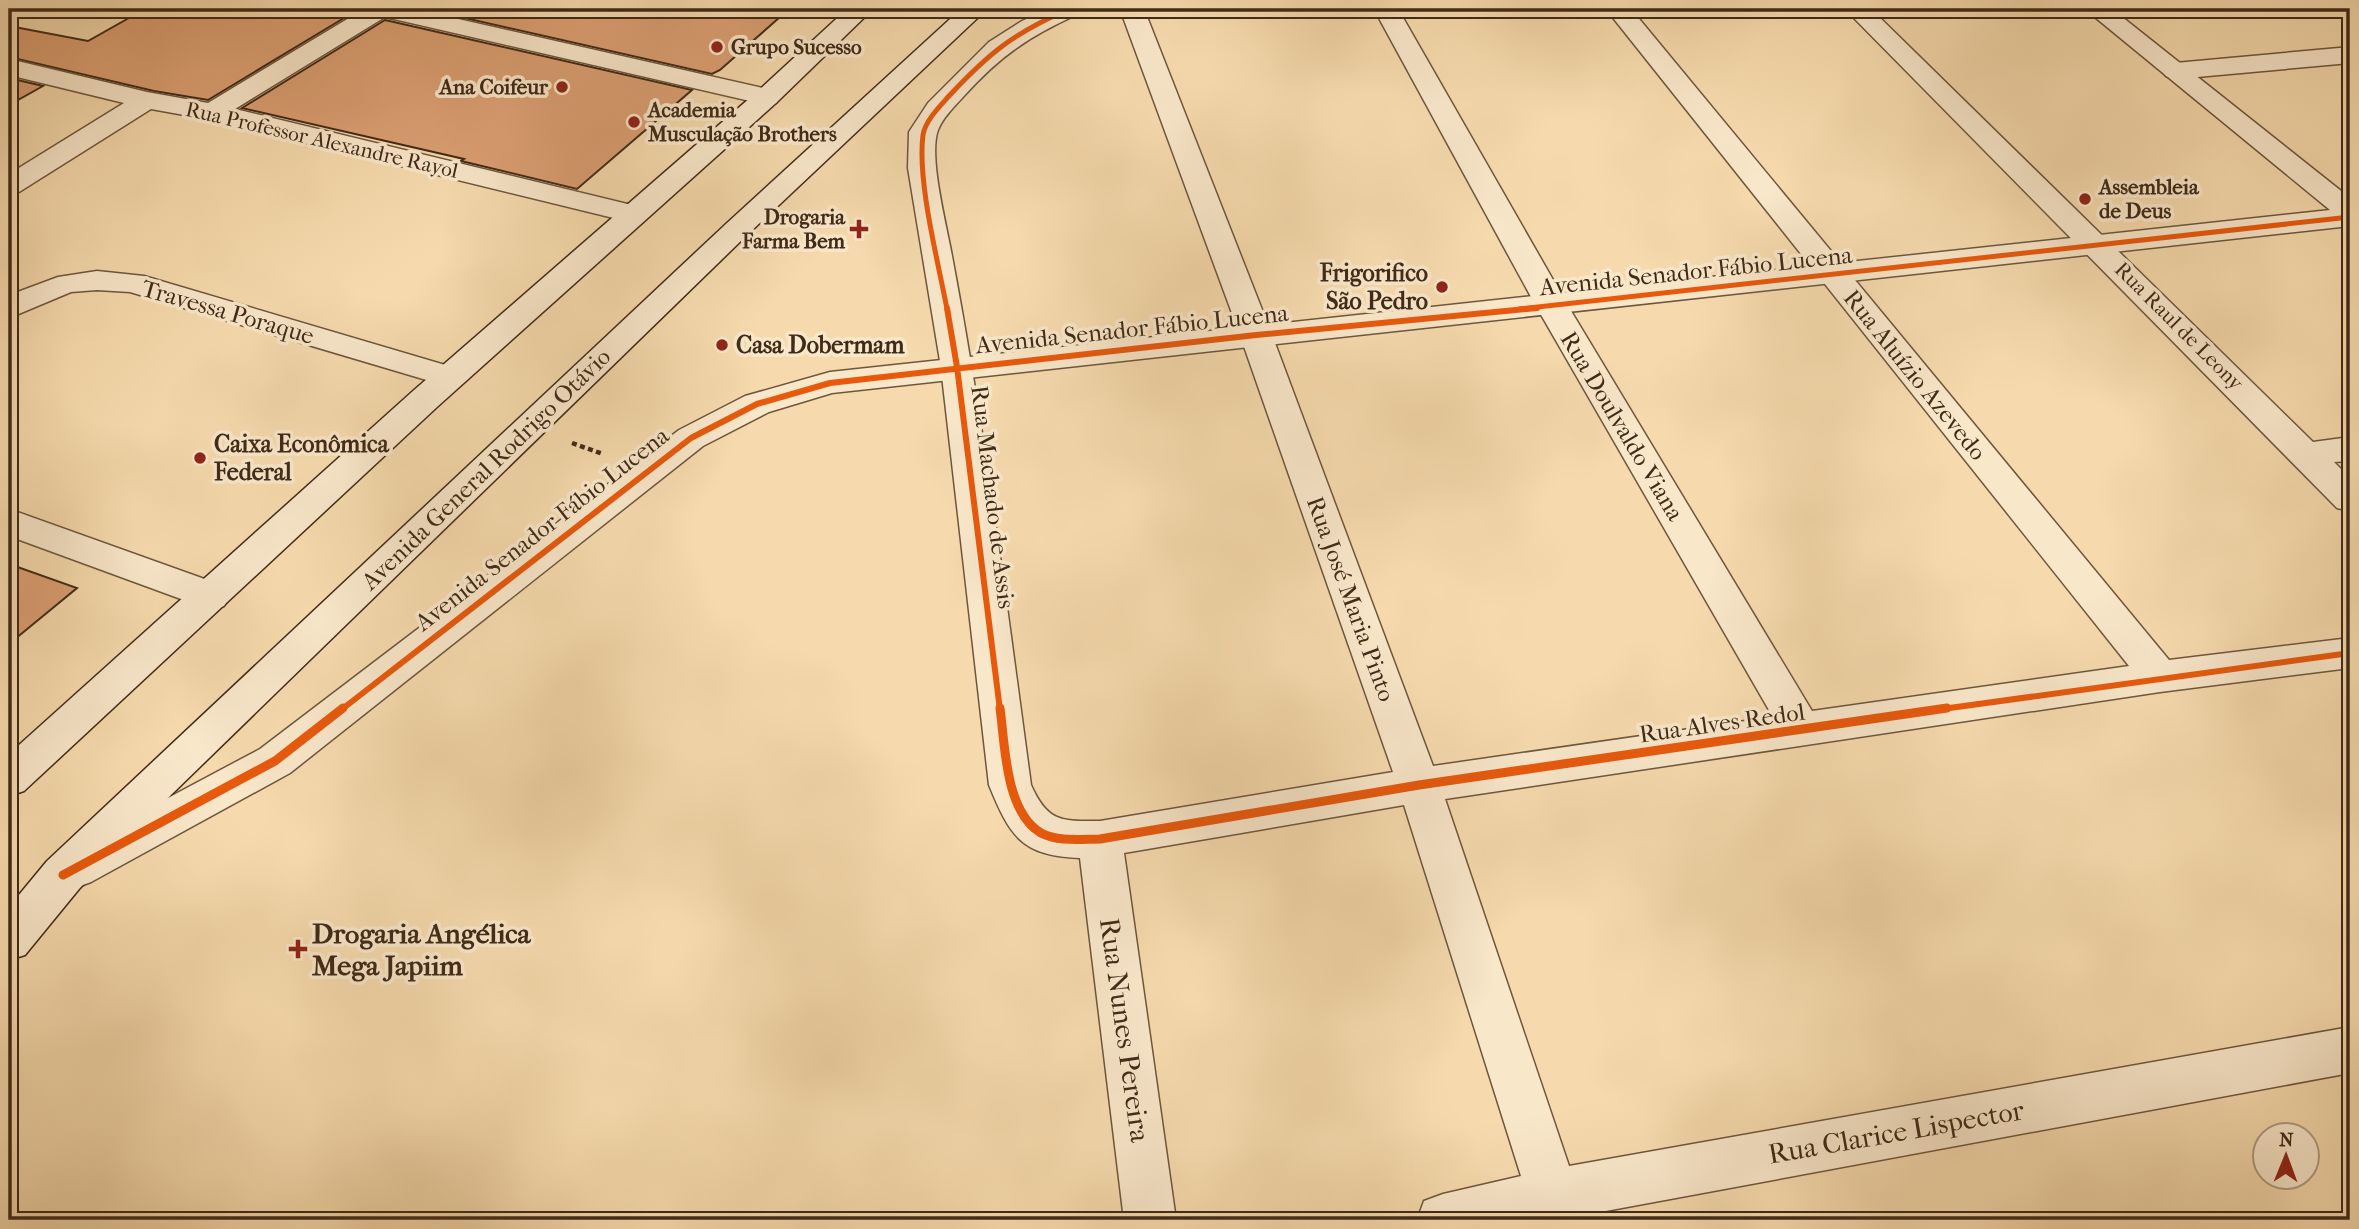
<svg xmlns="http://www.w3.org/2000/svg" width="2359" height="1229" font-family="'IM FELL French Canon',serif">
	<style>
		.building { fill: #db9f72; stroke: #402a18; stroke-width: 2 }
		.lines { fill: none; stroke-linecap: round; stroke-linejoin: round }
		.minor-casing { stroke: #6e563d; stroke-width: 3 }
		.tertiary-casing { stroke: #6e563d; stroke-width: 3 }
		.secondary-casing { stroke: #402a18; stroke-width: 3 }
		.path { stroke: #402a18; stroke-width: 4.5; stroke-dasharray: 5 3.5; stroke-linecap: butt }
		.minor { fill: #f9e7ca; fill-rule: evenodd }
		.tertiary { fill: #f9e7ca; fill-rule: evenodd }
		.secondary { fill: #f9e7ca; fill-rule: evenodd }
		.cycleway-far2-casing { stroke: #f9e7ca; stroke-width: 9 }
		.cycleway-far1-casing { stroke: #f9e7ca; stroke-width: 10 }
		.cycleway-casing { stroke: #f9e7ca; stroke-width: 13 }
		.cycleway-far2 { stroke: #e8590c; stroke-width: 5 }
		.cycleway-far1 { stroke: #e8590c; stroke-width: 6 }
		.cycleway { stroke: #e8590c; stroke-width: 9 }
		.poi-dot { fill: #8f2418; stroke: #f9e7ca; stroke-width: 2.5 }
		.labels { text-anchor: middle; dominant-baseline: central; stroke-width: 7; stroke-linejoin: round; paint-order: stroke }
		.far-poi-label { font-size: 21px; font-weight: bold; fill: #402a18; stroke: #f9e7ca; text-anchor: start }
		.far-street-label { font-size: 21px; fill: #402a18; stroke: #f9e7ca }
		.street-label { font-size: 24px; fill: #402a18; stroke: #f9e7ca }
		.poi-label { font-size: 24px; font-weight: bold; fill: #402a18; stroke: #f9e7ca; text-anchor: start }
		.near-poi-label { font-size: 28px; font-weight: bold; fill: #402a18; stroke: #f9e7ca; text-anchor: start }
		.near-street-label { font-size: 28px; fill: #402a18; stroke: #f9e7ca }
	</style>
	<rect width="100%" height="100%" fill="#f6daad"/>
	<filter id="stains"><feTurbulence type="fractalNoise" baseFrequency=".00286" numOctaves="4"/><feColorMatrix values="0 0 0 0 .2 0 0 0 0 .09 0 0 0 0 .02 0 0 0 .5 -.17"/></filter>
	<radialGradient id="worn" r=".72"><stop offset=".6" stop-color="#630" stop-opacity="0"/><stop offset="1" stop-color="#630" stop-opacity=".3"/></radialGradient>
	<path class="building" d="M145,9h214l-151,91 -54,-9 -145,-34v-31l79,15z
		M425,9h364l-69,61 -8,4z
		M385,20l307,70 -115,99 -116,-28 3,-2 -222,-51z
		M9,78l34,8 -34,19z
		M9,564l68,24 -68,56z"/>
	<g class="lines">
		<defs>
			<path id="minor" d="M364,9h50l353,80 9,2 4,6 -4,6 -9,2 -382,-88 -150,92 409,99 5,6 -5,6 -10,3 -422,-103 -61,-11 -132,83 -10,2v-20l115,-71 -115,-28v-16l138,33 61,11z
				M1049,9h32l-3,5c-50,23 -78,42 -115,83 -9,10 -20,20 -25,33 -10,26 9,97 14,126 33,175 55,352 79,529 17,38 31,36 69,36l293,-49 -153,-437 -120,-326h24l128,326 161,431 340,-49 -237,-411 -162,-297h24l170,297 244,405 317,-45 -523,-657h25l538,651 181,-22v30l-190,24 -715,107 124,367 781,-139v46l-793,147h-140l7,-19 19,-7 78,-18 -117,-371 -280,48 52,367h-52l-44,-362c-59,-2 -70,-22 -91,-73l-48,-418 -33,-199 1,-36 19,-29 61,-61 33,-21z
				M1845,9h26l442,433 37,-5v24l-16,1 16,16v33l-13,-3z
				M2350,47v16l-175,16 -9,-3 -4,-5 4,-5 9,-3z
				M97,271l47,5 318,94 4,7 -4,7 -12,3 -320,-95 -33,-2 -26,2 -62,26v-22l6,-3 43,-16z
				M9,509l215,77 6,10 -6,10 -13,4 -202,-74z"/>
			<path id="tertiary" d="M2085,9h27l238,189v28l-1518,167 -63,19 -66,34 -413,327 -199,109 -16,6 -16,-6 -6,-13 6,-13 201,-107 419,-319 66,-34 85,-24 1500,-162z"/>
			<path id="secondary" d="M847,9h26l-97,94 -339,304 -413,384 -15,5v-42l404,-363 345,-300z
				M961,9h26l-240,226 -575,559 -93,95 -54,66 -16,5v-53l38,-46 680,-638z"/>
		</defs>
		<use href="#minor" class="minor-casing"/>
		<use href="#tertiary" class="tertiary-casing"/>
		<use href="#secondary" class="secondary-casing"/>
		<path class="path" d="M572,443l31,11"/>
		<use href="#minor" class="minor"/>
		<use href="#tertiary" class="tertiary"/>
		<use href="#secondary" class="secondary"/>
		<defs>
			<path id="cycleway-far2" d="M947,309c-9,-48 -30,-128 -24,-174 2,-14 17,-29 26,-39 41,-44 65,-63 120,-87
				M1519,309l831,-92"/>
			<path id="cycleway-far1" d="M947,308l10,59 43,343
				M341,710l350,-272 66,-34 73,-21 426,-48 281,-27
				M1935,710l415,-57"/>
			<path id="cycleway" d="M1000,708c5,36 5,104 41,125 17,9 40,6 59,6l319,-54 528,-77
				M63,875l212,-114 68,-53"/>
		</defs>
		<use href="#cycleway-far2" class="cycleway-far2-casing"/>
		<use href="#cycleway-far1" class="cycleway-far1-casing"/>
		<use href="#cycleway" class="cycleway-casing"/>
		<use href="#cycleway-far2" class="cycleway-far2"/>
		<use href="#cycleway-far1" class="cycleway-far1"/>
		<use href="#cycleway" class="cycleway"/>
	</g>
	<g class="poi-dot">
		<circle cx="717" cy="47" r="7"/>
		<circle cx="562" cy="87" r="7"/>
		<circle cx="634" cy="122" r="7"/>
		<circle cx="2085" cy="199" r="7"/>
		<path d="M855.5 218.5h7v7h7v7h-7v7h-7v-7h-7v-7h7z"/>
		<circle cx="1442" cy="287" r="7"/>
		<circle cx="722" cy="345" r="7"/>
		<circle cx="200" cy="458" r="7"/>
		<path d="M294.5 938.5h7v7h7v7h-7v7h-7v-7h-7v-7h7z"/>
	</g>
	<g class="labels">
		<g class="far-poi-label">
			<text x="731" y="47">Grupo Sucesso</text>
			<text x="548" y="87" text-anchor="end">Ana Coifeur</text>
			<text x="648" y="110">Academia<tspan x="648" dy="24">Musculação Brothers</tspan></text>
			<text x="2099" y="187">Assembleia<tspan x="2099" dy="24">de Deus</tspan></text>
			<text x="845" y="217" text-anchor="end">Drogaria<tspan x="845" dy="24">Farma Bem</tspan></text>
		</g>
		<g class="far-street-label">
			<text transform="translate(322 140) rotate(13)">Rua Professor Alexandre Rayol</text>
			<text transform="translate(2179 326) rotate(45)">Rua Raul de Leony</text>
		</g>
		<g class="street-label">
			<text transform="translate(1696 271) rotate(-6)">Avenida Senador Fábio Lucena</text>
			<text transform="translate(228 312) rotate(16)">Travessa Poraque</text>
			<text transform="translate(1132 329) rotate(-6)">Avenida Senador Fábio Lucena</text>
			<text transform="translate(1915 375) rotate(51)">Rua Aluízio Azevedo</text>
			<text transform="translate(1622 426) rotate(59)">Rua Doulvaldo Viana</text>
			<text transform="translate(486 469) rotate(-44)">Avenida General Rodrigo Otávio</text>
			<text transform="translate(993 497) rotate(83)">Rua Machado de Assis</text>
			<text transform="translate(542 529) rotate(-38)">Avenida Senador Fábio Lucena</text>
			<text transform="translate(1351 599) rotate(70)">Rua José Maria Pinto</text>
			<text transform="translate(1722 723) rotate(-8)">Rua Alves Redol</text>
		</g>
		<g class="poi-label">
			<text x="1428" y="273" text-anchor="end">Frigorifico<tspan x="1428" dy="28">São Pedro</tspan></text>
			<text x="736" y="345">Casa Dobermam</text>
			<text x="214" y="444">Caixa Econômica<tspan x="214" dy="28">Federal</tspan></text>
		</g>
		<g class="near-poi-label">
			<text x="312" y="933">Drogaria Angélica<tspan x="312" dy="32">Mega Japiim</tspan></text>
		</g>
		<g class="near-street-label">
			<text transform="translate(1125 1030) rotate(82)">Rua Nunes Pereira</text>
			<text transform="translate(1896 1132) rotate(-10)">Rua Clarice Lispector</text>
		</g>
	</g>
	<rect width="2359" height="1229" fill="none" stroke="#f6daad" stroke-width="35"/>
	<rect x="10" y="10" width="2338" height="1208" fill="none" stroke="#402a18" stroke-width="3.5"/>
	<rect x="18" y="18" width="2324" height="1194" fill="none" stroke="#402a18" stroke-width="2"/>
	<g transform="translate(2286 1156) rotate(1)"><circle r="33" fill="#f9e7ca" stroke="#af9b83" stroke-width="2"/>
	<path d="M0-5L12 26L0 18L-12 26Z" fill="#8f2418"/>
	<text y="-10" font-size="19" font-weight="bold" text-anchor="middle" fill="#402a18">N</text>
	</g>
	<rect width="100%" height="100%" filter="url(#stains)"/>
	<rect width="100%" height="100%" fill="url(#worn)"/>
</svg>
